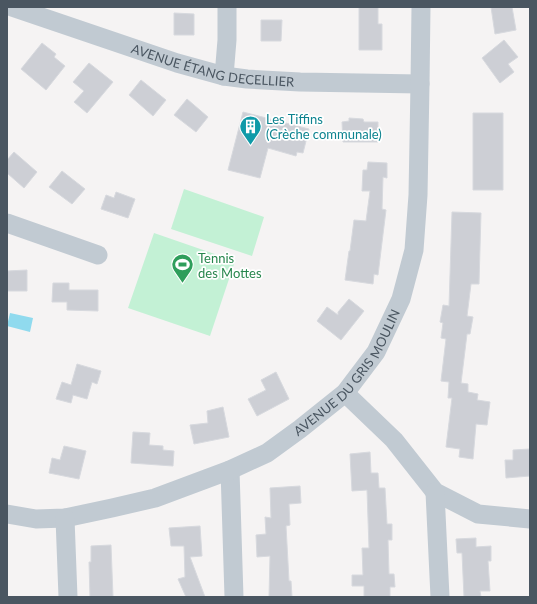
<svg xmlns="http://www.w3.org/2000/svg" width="537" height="604" font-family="Lato,sans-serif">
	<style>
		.grass { fill: #c3f1d5 }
		.water { fill: #90daee }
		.building { fill: #cdcfd5; stroke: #d7d9de }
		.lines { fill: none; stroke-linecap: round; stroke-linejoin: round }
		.minor { stroke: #c1cad2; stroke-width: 19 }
		.labels { text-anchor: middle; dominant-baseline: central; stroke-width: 3.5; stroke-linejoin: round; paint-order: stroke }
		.street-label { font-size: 13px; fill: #4a5661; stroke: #fff }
		.culture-label { font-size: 13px; fill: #0d838f; stroke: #fff; text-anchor: start }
		.leisure-label { font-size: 13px; fill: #27864d; stroke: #fff; text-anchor: start }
	</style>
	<rect width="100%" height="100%" fill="#f5f3f3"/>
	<path class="grass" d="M184,189l80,28 -12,39 -81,-27z
		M154,233l81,28 -25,75 -82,-28z"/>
	<path class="water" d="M10,313l23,5 -3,14 -23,-6z"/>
	<path class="building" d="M359,7h19v17h4v26h-23z
		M491,7h21l4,23 -21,4z
		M174,13l20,1v21h-20z
		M261,20h21l-1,21h-20z
		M504,40l14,17 -10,7 6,8 -14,11 -18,-25z
		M42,43l14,11 -2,3 11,9 -19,24 -25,-21z
		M89,63l24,19 -26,31 -13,-11 10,-11 -11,-9z
		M141,80l25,20 -13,16 -24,-21z
		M187,99l21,18 -12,15 -22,-17z
		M243,112l66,17 -6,24 -6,-1 -1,4 -28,-8 -8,30 -32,-8z
		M473,113h30v77h-30z
		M349,118l14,1 1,3h14v20h-35l-1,-20 7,-1z
		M14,152l23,20 -13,16 -17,-15v-13z
		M368,162l19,1v15l-4,-1 -1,32 4,1 -8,65 -4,-1 -1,10 -28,-4 4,-29h1l4,-31 12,1 4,-30h-8l1,-21h4z
		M62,171l23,18 -13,15 -23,-17z
		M116,192l19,7 -7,19 -27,-9 5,-14 8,3z
		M452,212l29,1 -2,71h-8l-4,32 6,1 -3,17h-3l-6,49 7,1v8l10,2 -1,6 13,2 -3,23 -11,-1 -3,35 -14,-2 1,-8 -14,-2 6,-49h-4l1,-16 -8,-1 5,-42 -5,-1 2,-15 -3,-1 3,-17 6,1z
		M27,270v21h-20v-20z
		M53,283h16v7h29v21l-31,-1v-8h-15z
		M349,299l15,12 -23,29 -24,-19 10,-14 11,8v-3z
		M77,364l24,7 -4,13 -5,-2 -5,17 -14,-4 -2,8 -15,-4 6,-17 9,3z
		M276,372l13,27 -32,17 -9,-17 18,-9 -5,-10z
		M223,407l6,30 -35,7 -4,-19 18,-2 -1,-12z
		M133,432l17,1 -1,12 14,1v4l11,1 -1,15 -42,-3z
		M64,446l22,5 -7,28 -30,-6 3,-15 8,2z
		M530,449v27l-24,2 -1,-18h8v-10z
		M370,452l1,21h7l1,15h6l2,36h5v16h-4l1,34h5l1,13h-5v10h-26v-11h-12v-11h11l-1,-27h7l-2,-58 -15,1 -2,-37z
		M300,486l1,17 -12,1 1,21 -4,1 3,55h2l1,16h-23l1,-41 -13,1 -1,-22 10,-1 -1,-17 6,1 -1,-30z
		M200,526l2,30 -12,1 15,40h-19l-8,-18 7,-2 -1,-31h-13l-2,-18z
		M476,538v9l15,-1v15h-3l2,30h-10l1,6h-17l-2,-44h-5l-1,-14z
		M111,545l2,52h-23l-1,-35h2v-16z"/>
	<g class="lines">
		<g class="minor">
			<path id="s1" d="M12,7l165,56 47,13 23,3 53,3 120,2"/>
			<path d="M224,76l3,-36v-33"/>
			<path d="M7,223l91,32"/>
			<path d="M345,393l49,47 41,52 43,22 52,5"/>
			<path d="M230,470l4,127"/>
			<path d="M435,492l5,105"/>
			<path id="s2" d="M7,514l29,5 29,-1 47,-10 43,-10 75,-28 37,-17 33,-24 45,-36 31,-41 25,-53 13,-49 4,-55 2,-111 1,-77"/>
			<path d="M65,518l3,79"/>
		</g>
	</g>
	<defs>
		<symbol id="building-pin" viewBox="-11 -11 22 30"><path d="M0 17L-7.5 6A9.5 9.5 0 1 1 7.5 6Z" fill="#0f9aa8" stroke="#fff"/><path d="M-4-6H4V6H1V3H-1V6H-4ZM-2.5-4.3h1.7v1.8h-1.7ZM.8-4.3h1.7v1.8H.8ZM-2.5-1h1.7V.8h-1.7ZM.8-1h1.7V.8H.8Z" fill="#fff"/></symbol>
		<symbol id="stadium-pin" viewBox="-11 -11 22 30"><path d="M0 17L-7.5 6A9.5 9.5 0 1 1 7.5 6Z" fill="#2e9e5b" stroke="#fff"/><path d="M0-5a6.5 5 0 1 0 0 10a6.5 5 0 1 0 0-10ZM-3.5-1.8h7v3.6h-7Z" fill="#fff"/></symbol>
	</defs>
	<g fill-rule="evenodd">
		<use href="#building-pin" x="238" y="114" width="25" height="34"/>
		<use href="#stadium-pin" x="170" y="252" width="25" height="34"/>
	</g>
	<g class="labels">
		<g class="street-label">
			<text stroke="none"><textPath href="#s1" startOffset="210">AVENUE ÉTANG DECELLIER</textPath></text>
			<text stroke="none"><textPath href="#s2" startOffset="387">AVENUE DU GRIS MOULIN</textPath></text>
		</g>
		<g class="culture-label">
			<text x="266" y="119">Les Tiffins<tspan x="266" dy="15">(Crèche communale)</tspan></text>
		</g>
		<g class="leisure-label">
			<text x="198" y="258">Tennis<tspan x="198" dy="15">des Mottes</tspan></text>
		</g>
	</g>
	<rect width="537" height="604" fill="none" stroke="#4a5661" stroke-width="16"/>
</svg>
